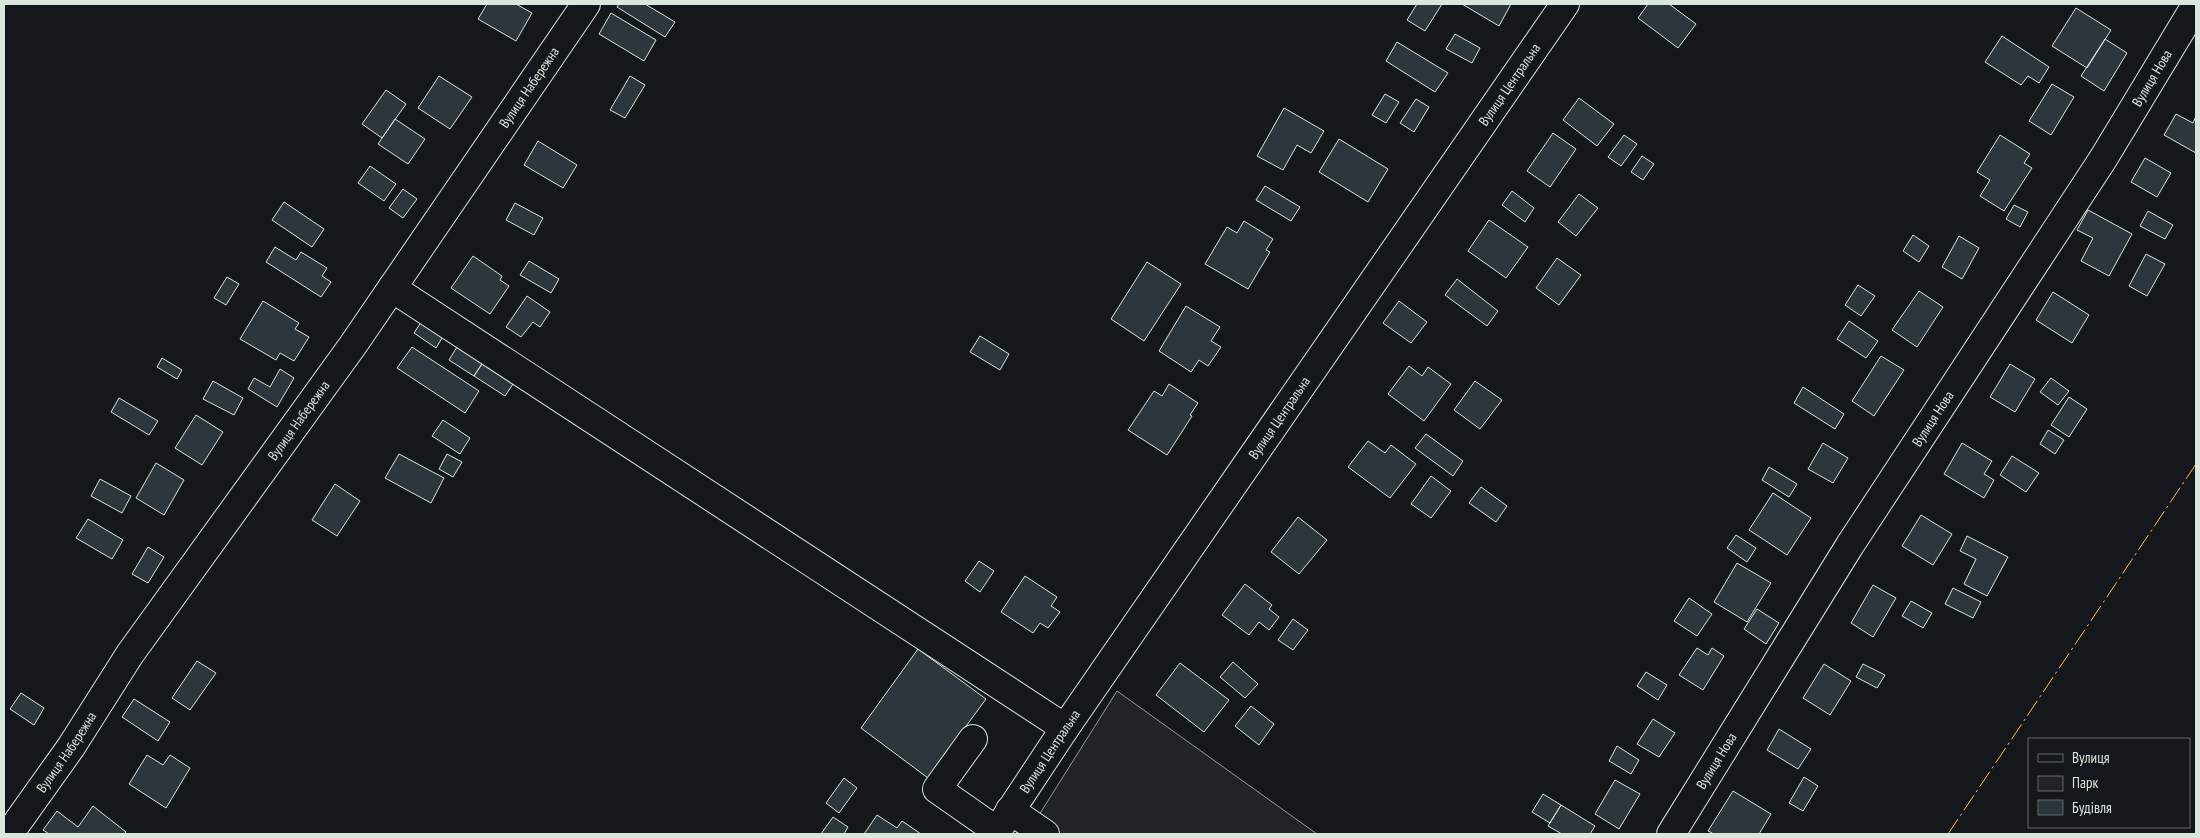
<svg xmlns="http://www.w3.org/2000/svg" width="2200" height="838" font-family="'PT Sans Narrow',sans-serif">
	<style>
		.green { fill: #202428; stroke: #939e99 }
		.building { fill: #2c363c; stroke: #d8e6dc }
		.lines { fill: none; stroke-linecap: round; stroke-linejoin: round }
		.minor-casing { stroke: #d8e6dc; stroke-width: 30 }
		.minor { stroke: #14181c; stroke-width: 28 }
		.power { stroke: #ffb74d; stroke-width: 1; stroke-dasharray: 18 4 2.5 4; stroke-linecap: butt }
		.labels { text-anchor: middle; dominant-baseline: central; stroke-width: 4; stroke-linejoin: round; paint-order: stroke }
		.street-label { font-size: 14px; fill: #d8e6dc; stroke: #14181c }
	</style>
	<rect width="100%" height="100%" fill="#14181c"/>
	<path class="green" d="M1117,691l200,143h-290z"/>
	<path class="building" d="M487,4h29l16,9 -16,28 -38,-22z
		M619,4h26l30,18 -10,15 -48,-30z
		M1417,4h25l-17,27 -18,-11z
		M1462,4h49l-12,22z
		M1648,4h21l27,20 -18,24 -40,-30z
		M2076,8l35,22 -24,38 -35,-22z
		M611,13l45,27 -12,21 -45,-27z
		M1455,34l25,14 -8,15 -26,-14z
		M2002,36l47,31 -10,16 -11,-7 -7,9 -36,-23z
		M2105,39l22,14 -23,38 -23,-15z
		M1397,42l51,31 -13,19 -49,-31z
		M439,76l33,21 -22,32 -32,-21z
		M630,76l15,9 -20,33 -15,-8z
		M2052,84l22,13 -23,38 -22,-14z
		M386,90l20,14 -24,34 -20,-14z
		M1385,94l14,8 -13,21 -14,-8z
		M1579,98l35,26 -17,22 -34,-26z
		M1416,99l13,8 -15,25 -14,-9z
		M1284,108l40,23 -13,22 -14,-8 -14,25 -26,-14z
		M2176,114l17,9 3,-7v37l-32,-18z
		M395,119l30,20 -17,25 -30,-20z
		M1553,133l23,16 -26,38 -23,-16z
		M1624,135l13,9 -16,22 -13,-9z
		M2000,135l30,19 -6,9 8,5 -28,43 -24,-15 10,-16 -13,-8z
		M1339,139l49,30 -20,33 -49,-30z
		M538,141l39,24 -14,23 -39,-23z
		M1642,156l12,8 -11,16 -12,-8z
		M2145,158l26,15 -14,24 -26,-15z
		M370,166l26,18 -12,17 -26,-18z
		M1265,186l35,21 -9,14 -35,-21z
		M403,189l14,10 -14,19 -14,-10z
		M1512,191l22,17 -9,14 -23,-17z
		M1579,194l19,14 -22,28 -18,-14z
		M284,202l40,27 -12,18 -40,-27z
		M515,203l28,15 -9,17 -28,-15z
		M2014,205l14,7 -8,15 -14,-8z
		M2088,210l44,24 -23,42 -28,-15 12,-23 -16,-8z
		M2148,211l25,14 -8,14 -25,-13z
		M1489,220l39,27 -22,31 -38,-27z
		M1244,221l29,18 -7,11 4,2 -22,37 -43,-25 22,-37 10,6z
		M1913,235l16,11 -10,16 -16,-11z
		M1959,236l20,12 -17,31 -20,-12z
		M275,247l21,13 5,-8 26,16 -5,8 9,6 -10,15 -55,-35z
		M2146,254l19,10 -18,32 -18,-10z
		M473,256l29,20 -2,4 9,6 -19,28 -39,-26z
		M1557,258l24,17 -22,30 -23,-17z
		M529,261l30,18 -8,14 -31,-18z
		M1147,262l34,22 -37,57 -33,-22z
		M227,277l12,7 -13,21 -12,-7z
		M1457,279l41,32 -11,15 -42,-31z
		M1858,285l17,11 -14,20 -16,-11z
		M1919,291l24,16 -26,40 -25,-17z
		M2053,292l36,23 -17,28 -36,-23z
		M527,296l23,16 -10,15 -7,-5 -12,15 -15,-10z
		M263,301l36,22 -4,6 14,8 -15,24 -14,-8 -4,7 -36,-21z
		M1399,301l28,21 -16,21 -28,-20z
		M1186,306l34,21 -9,14 10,6 -13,19 -9,-6 -8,12 -32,-21z
		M423,319l22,14 -9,15 -22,-15z
		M1849,321l29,20 -12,17 -29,-19z
		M980,336l29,18 -9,16 -30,-18z
		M460,342l25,17 -11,17 -25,-16z
		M412,347l67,44 -14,22 -68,-45z
		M1881,356l23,14 -30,46 -22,-15z
		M162,358l20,12 -5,9 -20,-12z
		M482,364l31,20 -8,12 -31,-20z
		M2010,364l25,15 -20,33 -25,-15z
		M1409,366l13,10 6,-9 23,17 -27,37 -36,-27z
		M280,369l14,9 -17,29 -29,-18 6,-11 16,9z
		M2051,378l18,13 -11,14 -18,-13z
		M213,381l30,17 -9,17 -31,-16z
		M1475,381l27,19 -22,29 -26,-19z
		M1169,384l29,19 -8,12 2,1 -25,39 -39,-25 26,-39 8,5z
		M1803,387l41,27 -9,15 -41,-26z
		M2069,397l18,12 -18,28 -18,-12z
		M119,398l39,23 -9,14 -38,-23z
		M196,415l27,17 -21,33 -27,-17z
		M443,420l27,18 -10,16 -28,-18z
		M2048,430l16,10 -9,14 -15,-10z
		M1426,434l37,27 -10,15 -38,-28z
		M1368,441l17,12 6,-8 25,19 -26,34 -42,-31z
		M1823,443l25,15 -15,25 -25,-14z
		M1962,443l30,18 -8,13 10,6 -10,18 -40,-24z
		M399,454l45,24 -13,25 -46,-25z
		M447,454l15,8 -9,15 -14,-8z
		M2012,456l27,17 -13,19 -26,-17z
		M156,463l28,17 -20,35 -28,-17z
		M1769,467l28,17 -8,13 -27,-17z
		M1431,476l20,15 -20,27 -20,-14z
		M100,479l31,17 -9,17 -31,-17z
		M335,484l25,17 -23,35 -25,-16z
		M1481,487l26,19 -11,16 -27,-19z
		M1773,493l38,25 -24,37 -38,-25z
		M1921,515l31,19 -19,31 -31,-19z
		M1298,517l29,23 -28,34 -28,-22z
		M88,519l35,21 -11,19 -36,-21z
		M1736,535l20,13 -9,14 -20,-14z
		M1967,536l41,21 -21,39 -23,-12 12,-25 -16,-8z
		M148,547l16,10 -16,26 -16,-9z
		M979,561l15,10 -14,21 -15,-11z
		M1737,563l34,20 -24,39 -33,-20z
		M1025,576l32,21 -6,9 9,6 -12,16 -8,-5 -7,10 -32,-21z
		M1245,584l27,21 -3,4 10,8 -10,13 -10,-8 -10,13 -27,-20z
		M1873,585l23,13 -23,39 -22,-14z
		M1953,588l28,14 -8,16 -28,-14z
		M1689,598l23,16 -15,22 -23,-15z
		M1911,601l21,12 -9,15 -21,-12z
		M1757,609l22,14 -13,21 -22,-15z
		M1293,619l15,11 -15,20 -15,-10z
		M1697,648l11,7 4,-7 12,8 -21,34 -24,-15z
		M918,649l68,50 -58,79 -67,-50z
		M197,661l19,12 -26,37 -18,-12z
		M1233,662l25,22 -13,14 -25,-21z
		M1180,663l49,37 -25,32 -48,-37z
		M1824,664l27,17 -21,34 -27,-17z
		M1863,664l22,11 -8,13 -21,-11z
		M1646,672l21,13 -9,15 -21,-14z
		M21,693l23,15 -10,17 -24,-16z
		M134,699l36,23 -12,19 -36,-24z
		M1251,706l23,18 -15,21 -24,-19z
		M1653,719l22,14 -16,24 -22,-13z
		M1779,729l32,20 -13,20 -31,-19z
		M1617,746l22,14 -8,14 -22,-13z
		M147,755l16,10 7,-10 20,13 -24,40 -37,-24z
		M1804,777l14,9 -15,25 -14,-8z
		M844,778l13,10 -18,25 -13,-10z
		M1615,780l25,14 -21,35 -24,-15z
		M1733,791l38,23 -12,20h-45l-6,-3z
		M1543,794l18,11 -11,18 -18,-11z
		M1561,805l34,21 -5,8h-28l-14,-8z
		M93,806l33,26 -2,2h-75l-6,-4 14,-19 21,16z
		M877,815l20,13 5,-7 19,13h-57z
		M833,817l15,10 -4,7h-23z"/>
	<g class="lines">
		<defs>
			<g id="minor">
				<path d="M392,288l673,440"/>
				<path d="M973,739l-36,50 60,42"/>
				<path d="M1010,810l35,24"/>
				<path id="s1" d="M9,834l62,-87 59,-93 223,-309 233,-341"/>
				<path id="s2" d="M995,834l70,-106 500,-724"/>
				<path id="s3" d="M1671,834l179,-289 253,-386 93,-154"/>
			</g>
		</defs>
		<use href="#minor" class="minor-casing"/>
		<use href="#minor" class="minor"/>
		<path class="power" d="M1948,834l248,-370"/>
	</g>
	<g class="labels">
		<g class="street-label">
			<text stroke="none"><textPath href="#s3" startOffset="896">Вулиця Нова</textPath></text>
			<text stroke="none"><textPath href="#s2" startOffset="909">Вулиця Центральна</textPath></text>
			<text stroke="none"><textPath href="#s1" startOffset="910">Вулиця Набережна</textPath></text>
			<text stroke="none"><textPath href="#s2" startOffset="504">Вулиця Центральна</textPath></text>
			<text stroke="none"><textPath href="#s3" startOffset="491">Вулиця Нова</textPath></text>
			<text stroke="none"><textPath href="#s1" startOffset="505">Вулиця Набережна</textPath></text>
			<text stroke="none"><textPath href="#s1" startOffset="100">Вулиця Набережна</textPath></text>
			<text stroke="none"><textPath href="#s2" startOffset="99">Вулиця Центральна</textPath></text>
			<text stroke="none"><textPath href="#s3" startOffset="86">Вулиця Нова</textPath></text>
		</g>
	</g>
	<rect width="2200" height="838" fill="none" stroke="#d8e6dc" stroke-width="10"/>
	<rect x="2028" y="738" width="162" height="90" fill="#14181c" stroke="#626a69"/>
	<rect x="2038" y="754" width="25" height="8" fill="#14181c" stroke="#626a69"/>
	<text x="2072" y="763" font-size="15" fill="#d8e6dc">Вулиця</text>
	<rect x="2038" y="776" width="25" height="15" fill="#202428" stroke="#626a69"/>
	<text x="2072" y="788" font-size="15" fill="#d8e6dc">Парк</text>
	<rect x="2038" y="800" width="25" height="15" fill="#2c363c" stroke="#626a69"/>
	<text x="2072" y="813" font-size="15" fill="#d8e6dc">Будівля</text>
</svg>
